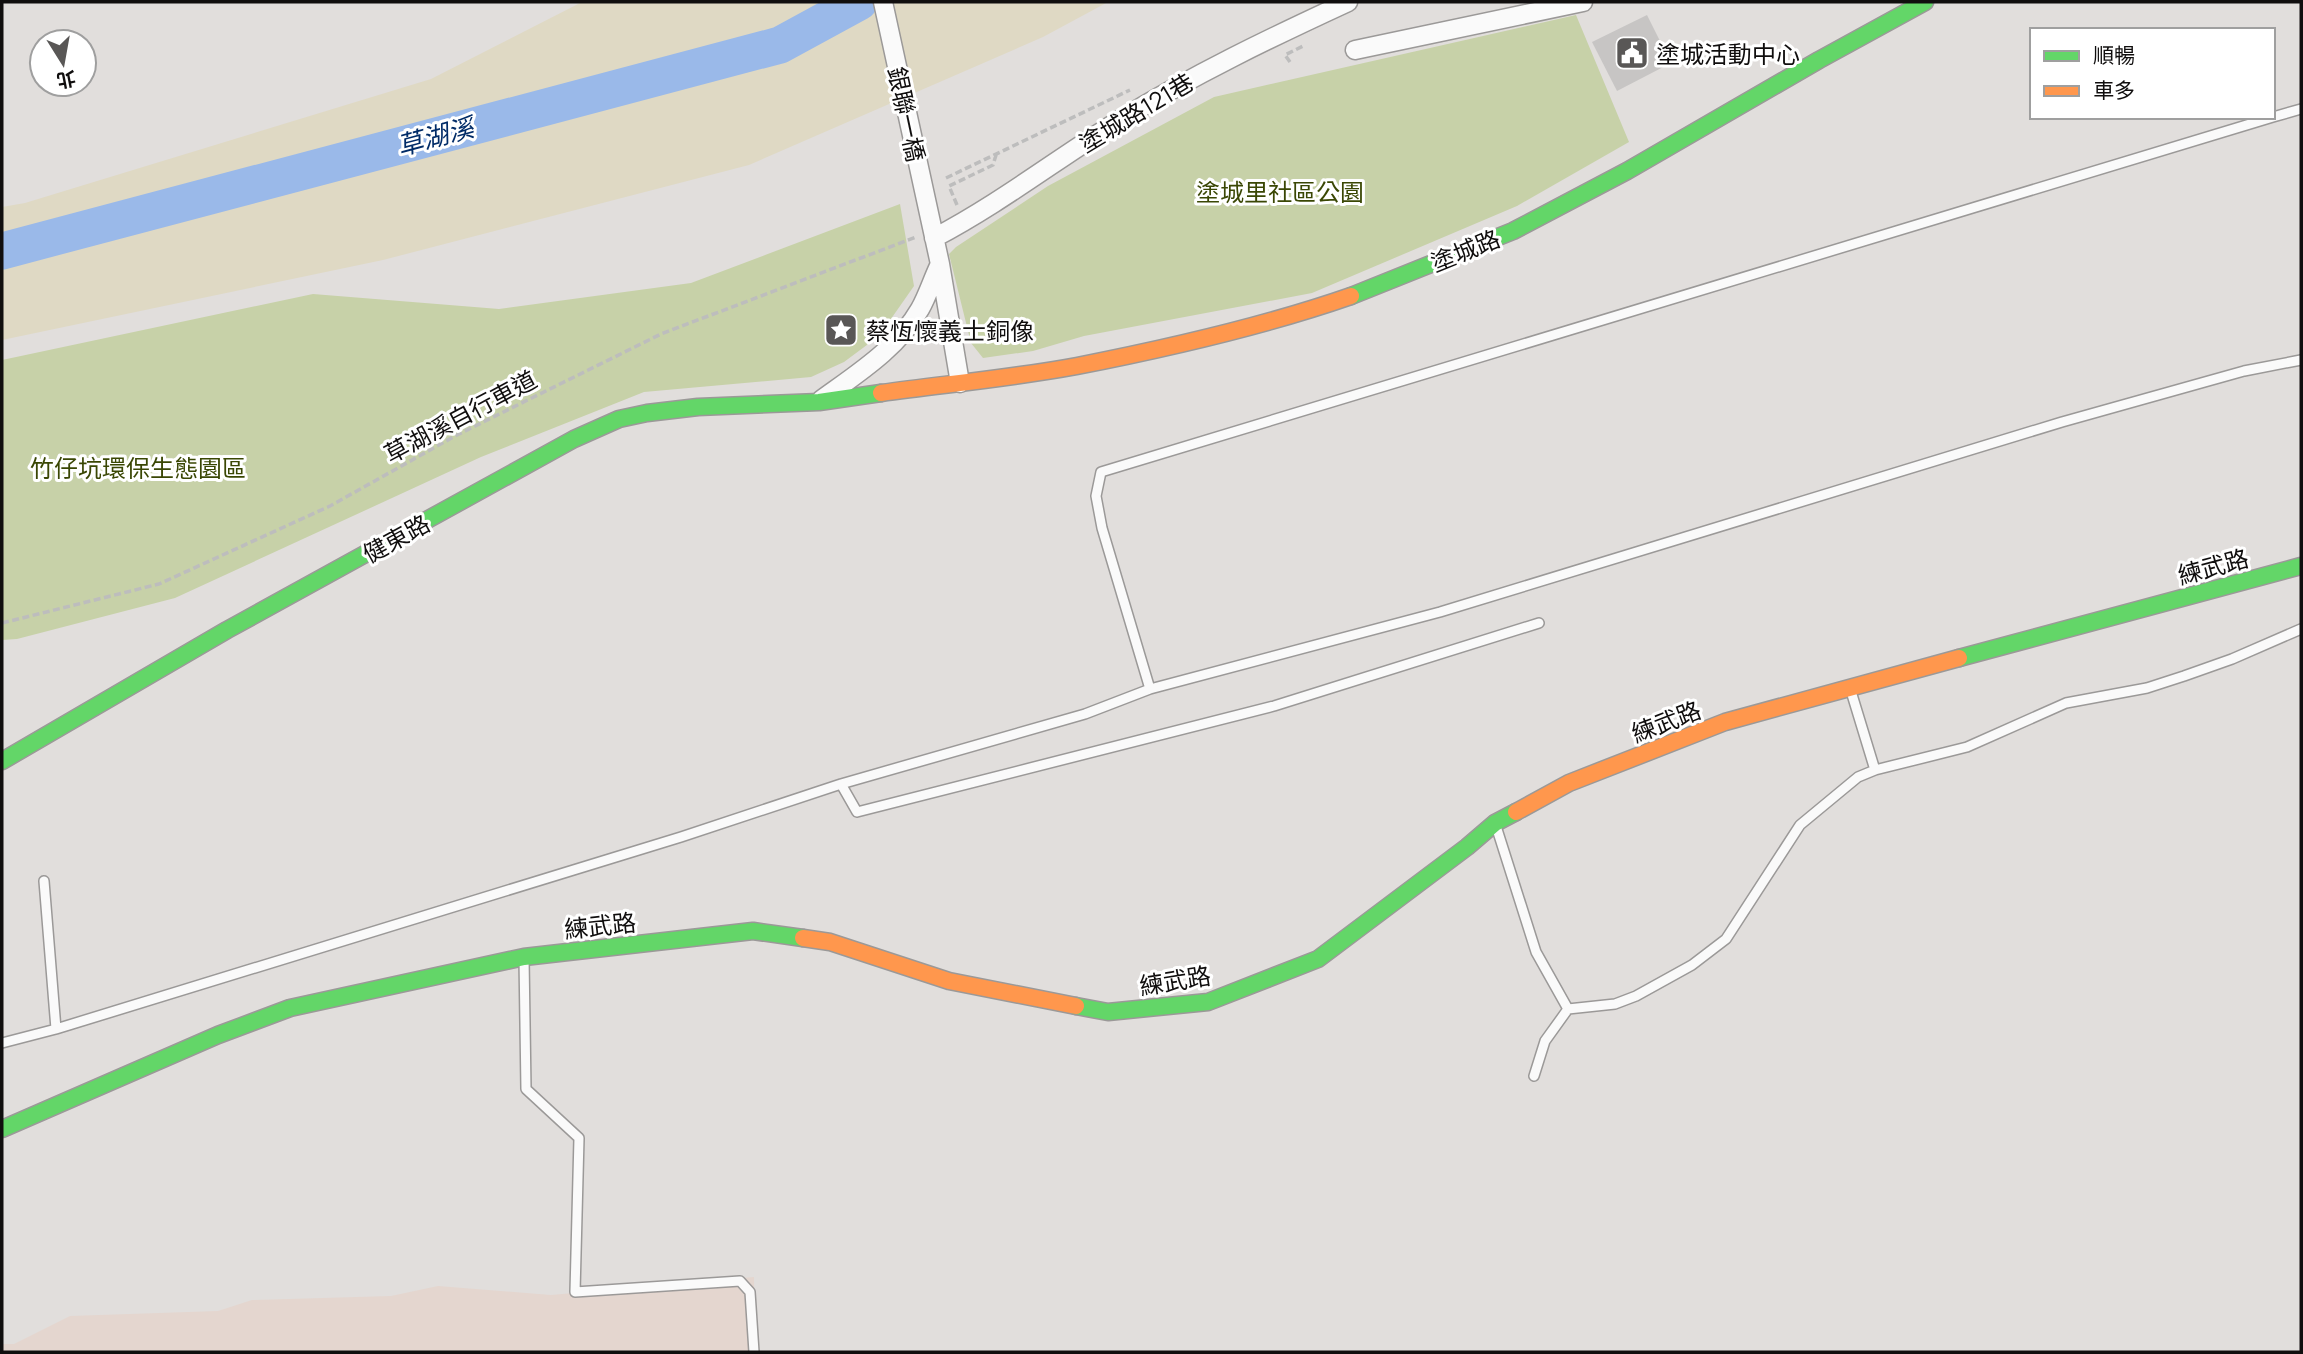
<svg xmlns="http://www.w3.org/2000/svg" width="2303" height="1354" font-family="Manrope,'Noto Sans TC',sans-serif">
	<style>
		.industrial { fill: #e4d6cf }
		.green { fill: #c7d1a8 }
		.sand { fill: #dfd9c4 }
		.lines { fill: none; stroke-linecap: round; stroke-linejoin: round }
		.river { stroke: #9ab9e9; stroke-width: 37 }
		.building { fill: #c7c5c4 }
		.lane-casing { stroke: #9b9998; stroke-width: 12 }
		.street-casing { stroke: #9b9998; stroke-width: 21 }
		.fast-casing { stroke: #9b9998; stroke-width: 19 }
		.slow-casing { stroke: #9b9998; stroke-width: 19 }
		.path { stroke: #bdbdbd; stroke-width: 3.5; stroke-dasharray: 7 3.5; stroke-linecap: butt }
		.lane { stroke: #fafafa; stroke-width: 9 }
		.street { stroke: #fafafa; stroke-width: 18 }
		.fast { stroke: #63d668; stroke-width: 16 }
		.slow { stroke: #ff974d; stroke-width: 16 }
		.labels { text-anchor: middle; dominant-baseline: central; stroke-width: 6; stroke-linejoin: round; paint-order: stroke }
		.poi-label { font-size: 24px; fill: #100e0e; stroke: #fff; text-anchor: start }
		.street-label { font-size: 24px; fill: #100e0e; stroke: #fff }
		.park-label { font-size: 24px; fill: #3a4704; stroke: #fff }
		.water-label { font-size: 26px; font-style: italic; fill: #002b67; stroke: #fff }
	</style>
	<rect width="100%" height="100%" fill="#e1dedc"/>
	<path class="industrial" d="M754,1277l1,75h-753v-8h12l56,-28 148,-5 34,-11 139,-4 47,-10 113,9z"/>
	<path class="green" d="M1576,15l53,127 -112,64 -205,87 -228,43 -51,15 -50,7 -12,-15 -22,-89 7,-7 92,-61 166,-89z
		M900,204l14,82 -35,50 -35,26 -33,15 -167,15 -163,65 -306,141 -158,41 -15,1v-280l311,-66 186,15 192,-26z"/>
	<path class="sand" d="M582,2h526l-65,35 -294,128 -366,95 -381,80v-133l23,-4 406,-124z"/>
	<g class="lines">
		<path class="river" d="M2,251l778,-206 79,-43"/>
	</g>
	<path class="building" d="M1647,15l24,48 -54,28 -25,-49z"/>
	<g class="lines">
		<defs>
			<path id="lane" d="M2273,117l28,-8
				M1150,689l-48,-161 -6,-32 5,-24 1172,-355
				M1875,770l92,-23 99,-44 81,-15 37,-12 48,-17 69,-30
				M841,784l16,28 417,-106 265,-83
				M1496,826l40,126 32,57 47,-5 21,-8 56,-31 34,-26 74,-114 58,-48 17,-7 -25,-82
				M44,881l12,148
				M524,958l2,131 53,49 -4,154 165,-11 10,11 4,60
				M2,1043l54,-14 625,-192 160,-53 244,-70 65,-25 290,-77 622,-190 182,-51 57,-11
				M1534,1076l11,-35 23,-32"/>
			<path id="street" d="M883,2l57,262 20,119
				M1355,50l228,-48
				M934,238c65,-34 123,-79 186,-118 73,-45 150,-82 228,-118
				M821,400c37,-27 76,-51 99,-91 8,-14 13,-31 20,-45"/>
			<path id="fast" d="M1351,296l162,-65 114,-60 192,-111 106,-58
				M1959,658l342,-92
				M2,761l225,-131 347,-191 45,-20 28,-6 51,-6 121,-5 62,-9
				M1076,1006l32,6 100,-10 110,-43 149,-112 28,-24 21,-11
				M2,1129l216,-94 72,-27 234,-51 229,-26 50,7"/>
			<path id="slow" d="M881,393c65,-9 132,-15 196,-27 92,-18 185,-39 274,-70
				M1516,812l53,-29 156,-61 234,-64
				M803,938l27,4 119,39 127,25"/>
		</defs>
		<use href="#lane" class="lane-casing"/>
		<use href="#street" class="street-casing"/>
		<use href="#fast" class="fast-casing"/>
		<use href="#slow" class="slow-casing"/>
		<path class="path" d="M1290,62l-5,-7 18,-9 -1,-2
			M946,178l184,-88
			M957,205l-8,-19 44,-21 3,-10
			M2,623l157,-39 171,-78 125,-70 206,-102 255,-97"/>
		<use href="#lane" class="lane"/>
		<use href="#street" class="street"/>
		<use href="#fast" class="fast"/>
		<use href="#slow" class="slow"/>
	</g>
	<defs>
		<symbol id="civic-square" viewBox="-11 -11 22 22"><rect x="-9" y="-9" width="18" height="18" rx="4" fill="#595756" stroke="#fff"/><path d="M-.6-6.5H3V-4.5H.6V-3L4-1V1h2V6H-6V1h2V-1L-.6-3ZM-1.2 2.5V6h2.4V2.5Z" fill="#fff"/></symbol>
		<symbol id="sight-square" viewBox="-11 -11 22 22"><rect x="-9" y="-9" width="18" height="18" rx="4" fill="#595756" stroke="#fff"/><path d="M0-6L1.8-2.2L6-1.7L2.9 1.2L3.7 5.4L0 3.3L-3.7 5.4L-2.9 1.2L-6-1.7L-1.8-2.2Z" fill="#fff"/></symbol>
	</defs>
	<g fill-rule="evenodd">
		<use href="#civic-square" x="1613" y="34" width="38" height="38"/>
		<use href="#sight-square" x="822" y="311" width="38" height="38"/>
	</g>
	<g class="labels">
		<g class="poi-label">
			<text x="1656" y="53">塗城活動中心</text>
			<text x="866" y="330">蔡恆懷義士銅像</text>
		</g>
		<g class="street-label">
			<text transform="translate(1136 112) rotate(-31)">塗城路121巷</text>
			<text transform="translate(907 114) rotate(78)">銀聯一橋</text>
			<text transform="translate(1465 250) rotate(-22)">塗城路</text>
			<text transform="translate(460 416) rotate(-28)">草湖溪自行車道</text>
			<text transform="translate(396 538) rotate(-29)">健東路</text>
			<text transform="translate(2213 566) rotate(-15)">練武路</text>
			<text transform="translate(1666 721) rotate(-21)">練武路</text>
			<text transform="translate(600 925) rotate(-6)">練武路</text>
			<text transform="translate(1175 980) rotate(-9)">練武路</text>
		</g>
		<g class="park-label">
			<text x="1280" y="191">塗城里社區公園</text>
			<text x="138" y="467">竹仔坑環保生態園區</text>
		</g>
		<g class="water-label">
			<text transform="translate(435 136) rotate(-15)">草湖溪</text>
		</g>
	</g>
	<rect width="2303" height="1354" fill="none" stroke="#100e0e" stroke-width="7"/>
	<rect x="2030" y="28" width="245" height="91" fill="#ffffff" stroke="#9f9f9f" stroke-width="2"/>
	<rect x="2044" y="51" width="35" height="10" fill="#63d668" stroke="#9f9f9f" stroke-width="2"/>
	<text x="2093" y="63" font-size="21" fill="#100e0e">順暢</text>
	<rect x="2044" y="86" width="35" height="10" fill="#ff974d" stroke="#9f9f9f" stroke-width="2"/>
	<text x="2093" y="98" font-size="21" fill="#100e0e">車多</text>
	<g transform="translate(63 63) rotate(169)"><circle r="33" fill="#ffffff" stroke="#9f9f9f" stroke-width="2"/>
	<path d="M0-5L12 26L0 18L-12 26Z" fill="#595756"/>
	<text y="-10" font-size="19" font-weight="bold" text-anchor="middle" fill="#100e0e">北</text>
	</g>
</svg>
